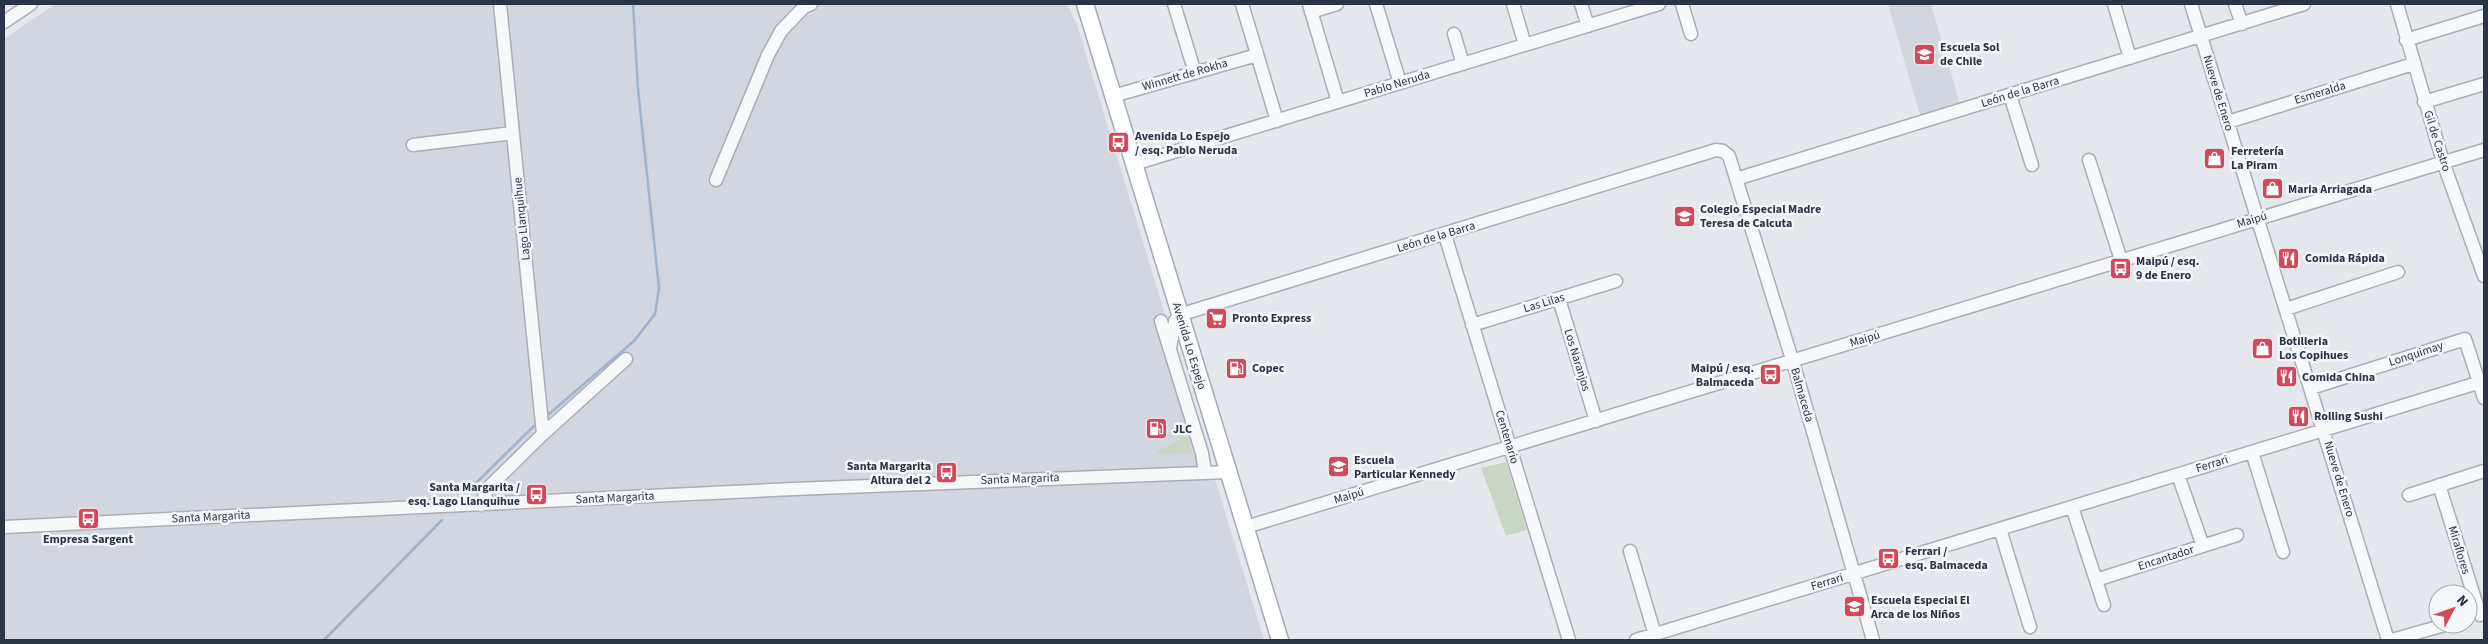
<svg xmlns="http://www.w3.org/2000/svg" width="2488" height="644" font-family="'Source Sans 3',sans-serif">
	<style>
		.built { fill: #d2d6de }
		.green { fill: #c9d6c5 }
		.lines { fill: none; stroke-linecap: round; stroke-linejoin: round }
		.stream { stroke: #9fb4cc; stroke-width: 2.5 }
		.minor-casing { stroke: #a9aeb7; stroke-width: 15 }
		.major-casing { stroke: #a3abb8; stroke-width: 19 }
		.minor { stroke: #f7f8fa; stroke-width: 12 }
		.major { stroke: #fff; stroke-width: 16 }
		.labels { text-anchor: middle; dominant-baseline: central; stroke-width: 5; stroke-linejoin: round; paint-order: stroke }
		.poi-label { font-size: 12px; font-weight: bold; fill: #2b3445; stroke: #f4f6f9; text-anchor: start }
		.street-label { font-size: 12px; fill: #2b3445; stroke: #f4f6f9 }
	</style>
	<rect width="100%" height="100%" fill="#e4e7ec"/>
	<path class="built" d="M55,4h1012l10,21 187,615h-1260v-601z
		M1888,4h43l29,100 -40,11z"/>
	<path class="green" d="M1180,416l12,37 -37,2c5,-9 18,-9 25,-17z
		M1506,462l21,68 -21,6 -25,-68z"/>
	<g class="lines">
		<path class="stream" d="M549,414l85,-73 21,-27 4,-26 -21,-199 -5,-85
			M474,485l60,-59
			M324,640l118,-120"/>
		<defs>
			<path id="minor" d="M500,4l43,430
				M1174,4l21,69
				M1242,4l35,117
				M1309,4l29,98
				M1376,4l24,79
				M1513,4l12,41
				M1581,4l7,22
				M1682,4l9,30
				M2114,4l16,54
				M2191,4l197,636
				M2235,4l7,20
				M2397,4l46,158 41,114
				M1311,12l26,-8
				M4,22l27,-18
				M1454,34l9,30
				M2406,40l78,-24
				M2010,95l22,70
				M1113,96l144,-41
				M2424,102l60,-18
				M2228,122l185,-58
				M413,145l100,-12
				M2089,160l32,100
				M1134,164l525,-160
				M1736,179l568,-175
				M716,180l52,-125 13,-24 23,-24 7,-3
				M1445,235l124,405
				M1559,299l37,122
				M2286,309l112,-37
				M1161,321l41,132 3,19
				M1472,325l144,-44
				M1170,348l5,-27 4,-6 537,-165 7,1 6,5 66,213 78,271
				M2311,388l154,-49 19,59
				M2252,452l31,100
				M2178,475l25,71
				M2439,485l41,130
				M2409,495l75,-24
				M481,505l7,-17 55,-54 83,-75
				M2072,507l32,98
				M4,527l789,-38 434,-17
				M1246,527l1238,-377
				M2000,529l30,98
				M1630,551l25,84
				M2096,580l141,-45
				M1636,640l848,-259
				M2392,640l56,-16"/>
			<path id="major" d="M1085,4l195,636"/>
		</defs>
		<use href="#minor" class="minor-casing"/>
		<use href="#major" class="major-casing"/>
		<use href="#minor" class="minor"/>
		<use href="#major" class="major"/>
	</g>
	<defs>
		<symbol id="school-square" viewBox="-11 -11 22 22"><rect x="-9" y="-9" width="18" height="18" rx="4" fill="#d1495b" stroke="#f4f6f9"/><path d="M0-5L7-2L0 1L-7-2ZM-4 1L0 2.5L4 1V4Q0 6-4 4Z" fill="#fff"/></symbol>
		<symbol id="bus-square" viewBox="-11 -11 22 22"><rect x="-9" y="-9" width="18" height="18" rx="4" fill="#d1495b" stroke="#f4f6f9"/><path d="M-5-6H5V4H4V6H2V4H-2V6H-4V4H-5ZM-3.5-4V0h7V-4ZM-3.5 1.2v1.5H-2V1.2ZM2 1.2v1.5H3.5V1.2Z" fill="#fff"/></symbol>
		<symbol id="shop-square" viewBox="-11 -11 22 22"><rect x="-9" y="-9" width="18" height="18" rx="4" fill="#d1495b" stroke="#f4f6f9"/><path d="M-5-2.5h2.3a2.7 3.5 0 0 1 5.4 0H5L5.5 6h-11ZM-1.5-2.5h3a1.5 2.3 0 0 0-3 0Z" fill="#fff"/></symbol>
		<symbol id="restaurant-square" viewBox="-11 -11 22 22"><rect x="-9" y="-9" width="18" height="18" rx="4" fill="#d1495b" stroke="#f4f6f9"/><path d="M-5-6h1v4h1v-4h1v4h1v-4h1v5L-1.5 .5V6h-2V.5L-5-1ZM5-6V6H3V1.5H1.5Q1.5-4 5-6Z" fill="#fff"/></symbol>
		<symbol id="supermarket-square" viewBox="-11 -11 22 22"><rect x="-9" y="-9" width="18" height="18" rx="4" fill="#d1495b" stroke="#f4f6f9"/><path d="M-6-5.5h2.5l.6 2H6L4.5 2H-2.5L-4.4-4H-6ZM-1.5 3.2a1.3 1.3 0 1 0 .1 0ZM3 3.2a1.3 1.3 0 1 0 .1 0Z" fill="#fff"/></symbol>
		<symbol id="fuel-square" viewBox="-11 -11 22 22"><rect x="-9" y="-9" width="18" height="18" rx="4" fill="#d1495b" stroke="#f4f6f9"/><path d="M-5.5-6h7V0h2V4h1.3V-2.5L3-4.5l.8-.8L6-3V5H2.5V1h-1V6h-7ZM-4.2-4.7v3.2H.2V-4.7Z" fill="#fff"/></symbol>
	</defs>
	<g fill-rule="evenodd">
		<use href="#school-square" x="1912" y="42" width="25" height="25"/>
		<use href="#bus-square" x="1106" y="130" width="25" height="25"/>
		<use href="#shop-square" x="2202" y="146" width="25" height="25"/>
		<use href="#shop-square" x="2260" y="176" width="25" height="25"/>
		<use href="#school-square" x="1672" y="204" width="25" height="25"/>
		<use href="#restaurant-square" x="2276" y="246" width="25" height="25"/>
		<use href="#bus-square" x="2108" y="256" width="25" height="25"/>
		<use href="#supermarket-square" x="1204" y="306" width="25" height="25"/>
		<use href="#shop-square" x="2250" y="336" width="25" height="25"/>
		<use href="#fuel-square" x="1224" y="356" width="25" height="25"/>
		<use href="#bus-square" x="1758" y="362" width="25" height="25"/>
		<use href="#restaurant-square" x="2274" y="364" width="25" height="25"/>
		<use href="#restaurant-square" x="2286" y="404" width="25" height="25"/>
		<use href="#fuel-square" x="1144" y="416" width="25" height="25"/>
		<use href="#school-square" x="1326" y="454" width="25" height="25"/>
		<use href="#bus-square" x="934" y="460" width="25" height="25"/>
		<use href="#bus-square" x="524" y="482" width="25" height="25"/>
		<use href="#bus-square" x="76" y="506" width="25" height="25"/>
		<use href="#bus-square" x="1876" y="546" width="25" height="25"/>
		<use href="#school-square" x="1842" y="594" width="25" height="25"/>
	</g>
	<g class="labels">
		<g class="poi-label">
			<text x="1940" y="47">Escuela Sol<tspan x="1940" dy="14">de Chile</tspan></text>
			<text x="1135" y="136">Avenida Lo Espejo<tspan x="1135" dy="14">/ esq. Pablo Neruda</tspan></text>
			<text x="2231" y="151">Ferretería<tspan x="2231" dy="14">La Piram</tspan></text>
			<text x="2288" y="189">Maria Arriagada</text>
			<text x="1700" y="209">Colegio Especial Madre<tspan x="1700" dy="14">Teresa de Calcuta</tspan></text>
			<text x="2305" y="258">Comida Rápida</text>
			<text x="2136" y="261">Maipú / esq.<tspan x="2136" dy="14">9 de Enero</tspan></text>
			<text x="1232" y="318">Pronto Express</text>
			<text x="2279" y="341">Botilleria<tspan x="2279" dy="14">Los Copihues</tspan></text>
			<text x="1252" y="368">Copec</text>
			<text x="1754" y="368" text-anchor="end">Maipú / esq.<tspan x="1754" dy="14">Balmaceda</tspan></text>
			<text x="2302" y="377">Comida China</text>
			<text x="2314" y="416">Rolling Sushi</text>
			<text x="1173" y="429">JLC</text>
			<text x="1354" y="460">Escuela<tspan x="1354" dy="14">Particular Kennedy</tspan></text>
			<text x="931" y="466" text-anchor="end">Santa Margarita<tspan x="931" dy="14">Altura del 2</tspan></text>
			<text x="520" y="487" text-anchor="end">Santa Margarita /<tspan x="520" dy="14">esq. Lago Llanquihue</tspan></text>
			<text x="88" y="539" text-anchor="middle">Empresa Sargent</text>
			<text x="1905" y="551">Ferrari /<tspan x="1905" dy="14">esq. Balmaceda</tspan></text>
			<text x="1871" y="600">Escuela Especial El<tspan x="1871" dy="14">Arca de los Niños</tspan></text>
		</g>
		<g class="street-label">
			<text transform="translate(1185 75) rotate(-16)">Winnett de Rokha</text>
			<text transform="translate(1397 84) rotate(-17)">Pablo Neruda</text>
			<text transform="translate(2020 92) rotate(-17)">León de la Barra</text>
			<text transform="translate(2218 93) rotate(73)">Nueve de Enero</text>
			<text transform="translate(2320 93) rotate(-17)">Esmeralda</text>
			<text transform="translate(2437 141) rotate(72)">Gil de Castro</text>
			<text transform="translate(522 219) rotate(-96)">Lago Llanquihue</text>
			<text transform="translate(2252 220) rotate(-17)">Maipú</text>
			<text transform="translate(1436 237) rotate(-17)">León de la Barra</text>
			<text transform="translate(1544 303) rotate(-17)">Las Lilas</text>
			<text transform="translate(1865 339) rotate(-17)">Maipú</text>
			<text transform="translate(1189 346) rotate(73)">Avenida Lo Espejo</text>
			<text transform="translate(2416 354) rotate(-18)">Lonquimay</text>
			<text transform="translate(1577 360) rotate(73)">Los Naranjos</text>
			<text transform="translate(1802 395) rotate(74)">Balmaceda</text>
			<text transform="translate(1507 437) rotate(73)">Centenario</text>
			<text transform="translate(2212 464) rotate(-17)">Ferrari</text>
			<text transform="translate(1020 479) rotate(-2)">Santa Margarita</text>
			<text transform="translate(2339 479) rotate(73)">Nueve de Enero</text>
			<text transform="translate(1349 496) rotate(-17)">Maipú</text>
			<text transform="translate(615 498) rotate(-3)">Santa Margarita</text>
			<text transform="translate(211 517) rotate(-3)">Santa Margarita</text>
			<text transform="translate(2459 550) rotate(73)">Miraflores</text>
			<text transform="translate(2166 558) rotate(-18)">Encantador</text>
			<text transform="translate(1827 582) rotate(-17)">Ferrari</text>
		</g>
	</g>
	<rect width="2488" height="644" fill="none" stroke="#2b3445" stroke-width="10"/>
	<g transform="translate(2453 609) rotate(49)"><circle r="24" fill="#f4f6f9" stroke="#a4a8b1"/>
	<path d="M0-4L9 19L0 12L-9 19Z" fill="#d1495b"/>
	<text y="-8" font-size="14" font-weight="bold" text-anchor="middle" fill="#2b3445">N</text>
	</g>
</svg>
